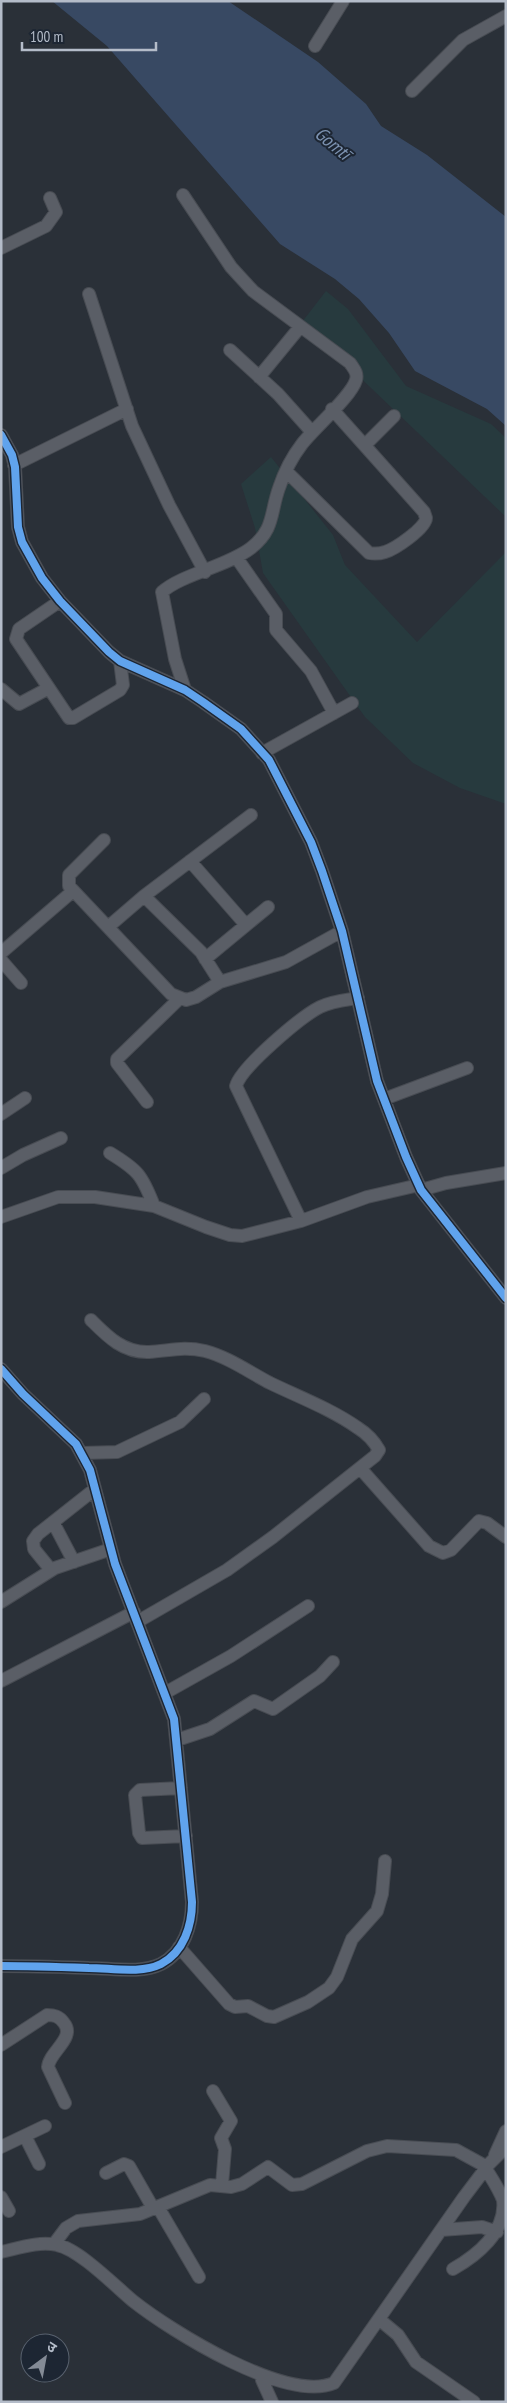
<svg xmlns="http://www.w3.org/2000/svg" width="507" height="2403" font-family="'PT Sans Narrow','Noto Sans Devanagari',sans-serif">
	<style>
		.green { fill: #273a3e }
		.water { fill: #384963 }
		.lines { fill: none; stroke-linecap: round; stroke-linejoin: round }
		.minor-casing { stroke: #484c53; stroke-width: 14 }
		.minor { stroke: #5a5e66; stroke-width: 12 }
		.cycleway-casing { stroke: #1d2633; stroke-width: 11 }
		.cycleway { stroke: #60a3ed; stroke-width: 8 }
		.labels { text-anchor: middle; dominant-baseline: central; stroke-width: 4; stroke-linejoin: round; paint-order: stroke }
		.water-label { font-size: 19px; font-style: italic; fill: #7c92b1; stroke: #1d2633 }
	</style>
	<rect width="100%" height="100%" fill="#2a3038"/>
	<path class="green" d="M326,291l22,18 58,77 85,38 15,14v79l-204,-195z
		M271,457l62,78 12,30 72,77 89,-90v252l-46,-16 -47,-25 -48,-46 -102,-144 -8,-45 -14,-44z"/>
	<path class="water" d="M52,1h176l90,61 48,42 15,22 46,29 79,62v209l-19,-17 -72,-38 -26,-38 -30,-34 -24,-20 -55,-35 -173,-198z"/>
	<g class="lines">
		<defs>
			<path id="minor" d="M315,46l28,-45
				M412,91l51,-51 43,-24
				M183,195l48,72 22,24 97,72c4,6 8,10 6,17 -5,17 -42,48 -54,64 -10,13 -18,29 -23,44 -9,25 -4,41 -28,60 -25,19 -69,26 -89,44l13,67 10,31
				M1,248l45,-22 10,-14 -6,-14
				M89,294l43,132 37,79 36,67
				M230,350l48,44 34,38
				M259,377l41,-50
				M1,435l11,20 3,12 3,60 4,15 20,36 18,23 49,51 11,9 65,29 18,12 38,27 28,31 42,82 11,29 20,60 35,150 29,76 15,33 85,108
				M365,445l29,-29
				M14,465l113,-56
				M286,471l83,82c5,1 10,1 16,-1 10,-3 41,-24 41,-34l-2,-6 -92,-103
				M236,557l40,57v16l35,41 23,42
				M60,601l-41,28 -3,10 53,79h4l47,-28 3,-5 -3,-24
				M1,689l18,15 30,-16
				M262,753l90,-50
				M104,840l-35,35v11l102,108 15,6 10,-3 24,-15 66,-20 56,-31
				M190,861l56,64
				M144,896l57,56 19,30
				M108,927l36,-31 107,-81
				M1,953l72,-62
				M205,959l63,-52
				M1,960l20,23
				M384,1099l83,-31
				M147,1102l-30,-39v-4l62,-60
				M1,1114l24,-16
				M110,1153c28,17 32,22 44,53
				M1,1168l22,-13 38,-17
				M421,1190l25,-7 60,-10
				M1,1217l57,-20h37l59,9 52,21 24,8 12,1 59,-15 66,-24 52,-12
				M301,1221l-65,-135c5,-19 66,-70 84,-79 12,-6 26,-7 38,-9
				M91,1320c16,16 32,33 58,32 20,-1 34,-6 56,-1 23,6 44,21 65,32 29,14 61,26 88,45 8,5 16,13 21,22l-4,6 -102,81 -46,33 -90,52
				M1,1369l22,25 53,50 14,26 25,94 59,155 18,183c0,23 -8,50 -31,62 -20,10 -50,4 -72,4 -29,-1 -58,-2 -88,-2
				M82,1453l35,-1 63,-30 24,-23
				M360,1468l69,78 14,7 8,-3 28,-29 8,2 19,14
				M53,1522l21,40
				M51,1570l-17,-21 -1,-8 5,-7 57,-45
				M1,1602l54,-34 56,-19
				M1,1681l133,-69
				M165,1693l66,-37 77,-50
				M177,1740l33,-11 44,-28 19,8 47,-33 13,-14
				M181,1788l-41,2 -5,5 4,38 3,5 44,-2
				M179,1947l50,57 6,3 13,-1 19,10 7,1 34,-15 21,-14 8,-11 15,-38 25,-28 5,-17 3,-33
				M1,2045l46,-30c7,0 12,1 17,8 12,15 -15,29 -16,44l17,36
				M213,2091l18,30 -10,17 4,11 -3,36
				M25,2136l14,28
				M1,2147l44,-21
				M495,2155l11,-24
				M106,2173l18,-9 5,2 24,42
				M1,2197l8,14
				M158,2207l41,70
				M441,2230l41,-3 15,5
				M54,2244l12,-16 12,-7 62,-7 70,-29 21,2 11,-3 26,-17 24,18 10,-1 65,-33 20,-5 69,4 31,17
				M1,2252c18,-4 38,-11 56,-7 22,4 58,41 76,56 38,30 153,102 201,82l130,-186 25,-33 17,-17
				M453,2269c23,-13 54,-37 50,-69 -4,-11 -11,-21 -17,-31
				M380,2320l18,15 18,27 58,40
				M262,2380l10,22"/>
		</defs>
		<use href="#minor" class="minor-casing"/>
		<use href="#minor" class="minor"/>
		<defs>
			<path id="cycleway" d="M1,435l11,20 3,12 3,60 4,15 20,36 18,23 49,51 11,9 65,29 18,12 38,27 28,31 42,82 11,29 20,60 35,150 29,76 15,33 85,108
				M1,1369l22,25 53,50 14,26 25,94 59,155 18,183c0,23 -8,50 -31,62 -20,10 -50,4 -72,4 -29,-1 -58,-2 -88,-2"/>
		</defs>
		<use href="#cycleway" class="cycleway-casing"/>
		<use href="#cycleway" class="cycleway"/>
	</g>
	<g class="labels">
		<g class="water-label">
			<text transform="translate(333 143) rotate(40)">Gomtī</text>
		</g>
	</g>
	<rect width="507" height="2403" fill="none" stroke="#b4bcc9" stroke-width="5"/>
	<g transform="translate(45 2358) rotate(32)"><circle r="24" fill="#1d2633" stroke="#59626f"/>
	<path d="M0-4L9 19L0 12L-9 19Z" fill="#848b96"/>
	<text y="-8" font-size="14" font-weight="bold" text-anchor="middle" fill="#b4bcc9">उ</text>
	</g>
	<path d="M22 42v8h134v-8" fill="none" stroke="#b4bcc9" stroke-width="2.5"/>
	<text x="30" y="42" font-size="15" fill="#b4bcc9" stroke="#1d2633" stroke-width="4" paint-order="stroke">100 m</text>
</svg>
